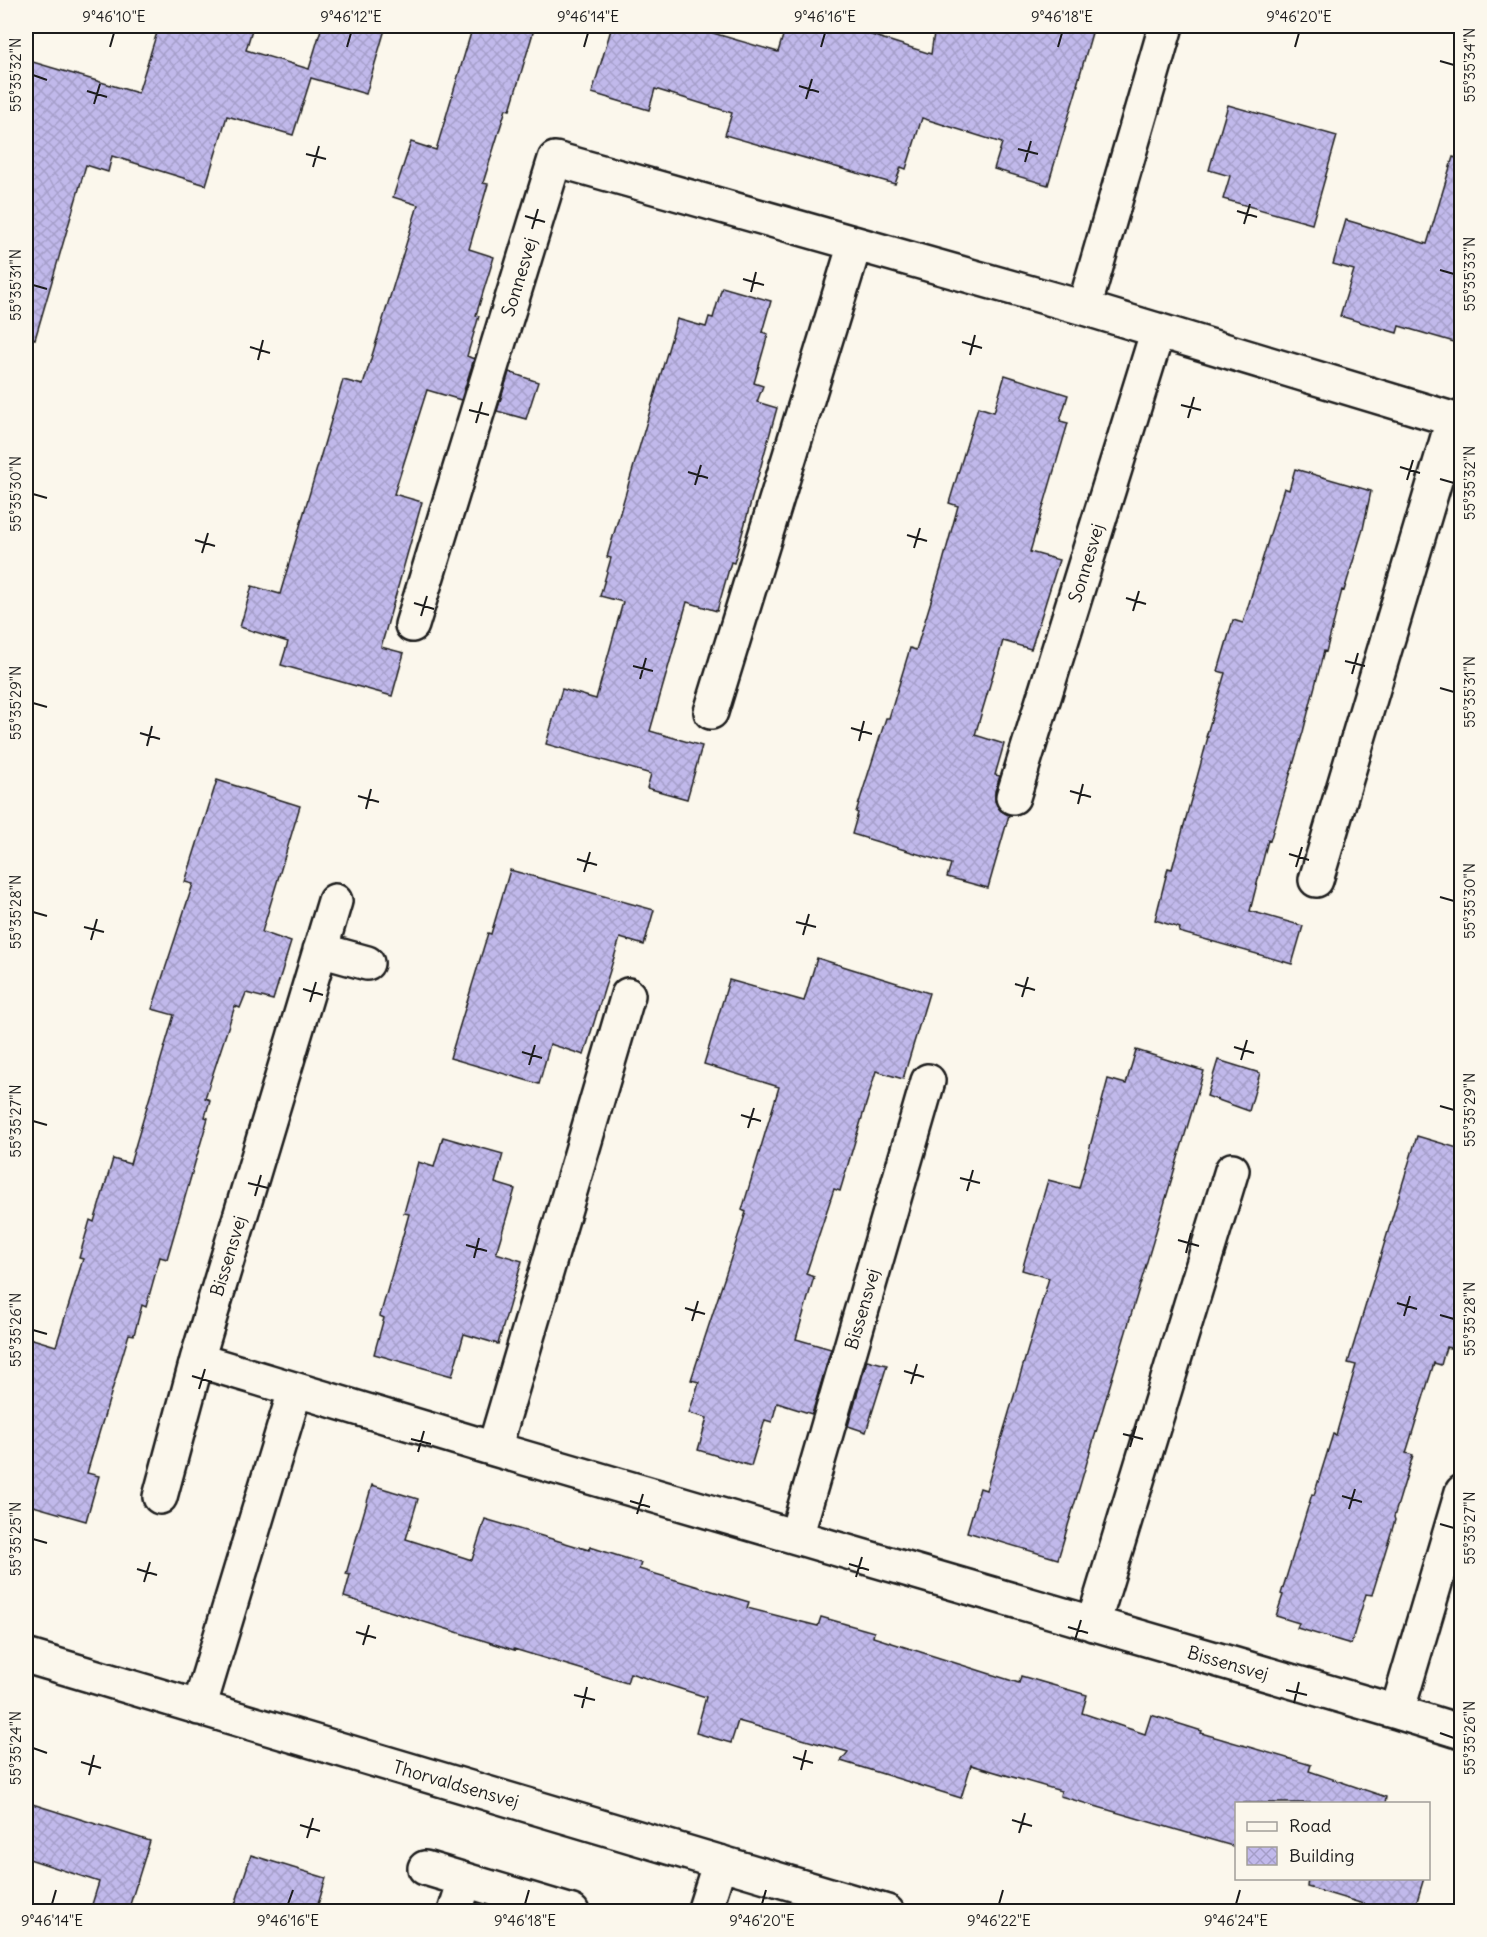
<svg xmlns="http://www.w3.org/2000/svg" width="1487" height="1937" font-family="Delius,sans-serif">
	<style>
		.building { fill: url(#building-cross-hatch); stroke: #1c1c1c; stroke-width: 1.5 }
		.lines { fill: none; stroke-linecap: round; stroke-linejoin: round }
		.minor-casing { stroke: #1c1c1c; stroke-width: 38 }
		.minor { stroke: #fbf7ec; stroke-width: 33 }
		.ticks { fill: none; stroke: #1c1c1c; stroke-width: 2 }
		.labels { text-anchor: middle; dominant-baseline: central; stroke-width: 5; stroke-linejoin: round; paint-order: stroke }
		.street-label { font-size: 18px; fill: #1c1c1c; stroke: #fbf7ec }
		.neatline { fill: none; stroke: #1c1c1c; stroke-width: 2 }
		.ticks-label { font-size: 15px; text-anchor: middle; fill: #1c1c1c }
	</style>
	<defs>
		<pattern id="building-cross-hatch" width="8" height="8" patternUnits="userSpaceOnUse" patternTransform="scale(1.5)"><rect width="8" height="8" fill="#c1b9eb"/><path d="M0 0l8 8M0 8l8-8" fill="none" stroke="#a59ec9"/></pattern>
	</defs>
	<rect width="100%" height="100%" fill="#fbf7ec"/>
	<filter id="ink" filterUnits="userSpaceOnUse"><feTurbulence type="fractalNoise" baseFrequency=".0167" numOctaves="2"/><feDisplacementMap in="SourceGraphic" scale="12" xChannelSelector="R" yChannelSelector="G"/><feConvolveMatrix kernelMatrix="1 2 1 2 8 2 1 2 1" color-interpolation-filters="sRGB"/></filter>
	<g filter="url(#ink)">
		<path class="building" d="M159,26h94l-7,24 63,19 13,-43h64l-20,68 -55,-16 -18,57 -66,-19 -21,69 -94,-29 -4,16 -22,-7 -51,174 -9,-2v-277l112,33z
			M473,26h62l-25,84 -4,-1 -23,74 5,1 -19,65 25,8 -18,58 3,1 -12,40 7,3 -13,41 -34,-10 -33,104 28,8 -41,145 23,6 -12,43 -111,-31 7,-23 -48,-15 12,-41 28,8 63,-214 20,5 55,-180 -25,-8 18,-55 25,8z
			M612,26h77l89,26 8,-26h57l88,28 4,-28h159l-17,59h1l-30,100 -54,-16 8,-26 -80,-25 -16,51 -5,-2 -6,17 -170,-49 7,-22 -77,-24 -6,21 -57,-17z
			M1228,105l109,31 -25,88 -89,-25 7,-23 -21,-6z
			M1453,157l8,2v185l-62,-18 -2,7 -57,-17 14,-46 -21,-6 13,-44 81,24z
			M722,287l49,14 -9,31 6,2 -14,49 9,3 -6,16 20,6 -43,155 -3,-1 -14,49 -30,-9 -37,129 52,15 -15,53 -40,-11 4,-14 -105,-30 16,-55 34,10 27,-97 -23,-6 11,-38 -4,-1 70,-238 29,8 3,-10 4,1z
			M509,372l29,10 -12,37 -29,-8z
			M1005,375l63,20 -8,26 8,2 -38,129 29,8 -28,89 -28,-8 -28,94 29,9 -9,31 5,1 -5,15v10l5,9 9,5 -21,73 -41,-11 4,-13 -99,-30 6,-21 -2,-1 30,-94h3l21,-70 6,2 26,-85 16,-59 -9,-3 29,-96 16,5z
			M1295,469l76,22 -8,38 -19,62 -2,-1 -16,62 -2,-1 -21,81 -33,109 -2,-1 -18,71 53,15 -11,38 -113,-32 1,-4 -25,-8 13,-52 4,1 36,-132h-2l19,-64 -7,-2 15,-51 10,3 41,-135 5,2z
			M217,780l83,26 -38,126 29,10 -18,58 -27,-7 -6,15 -5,-2 -30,92 5,2 -5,17 3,1 -41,141 -7,-2 -14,50 -4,-2 -8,30 -5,-1 -42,139 12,3 -13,45 -60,-17v-167l30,9 27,-87 -4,-1 11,-38 4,2 19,-63 17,5 44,-149 -22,-6 41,-125 -8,-2z
			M510,870l144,40 -10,35 -24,-7 -36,117 -34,-11 -11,40 -89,-26 38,-125 3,1z
			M817,958l112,35 -26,86 -27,-8 -36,120 -6,-2 -28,85 8,3 -18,62 35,10 -19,65 -35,-11 -5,19 -7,-2 -14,46 -53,-16 9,-32 -18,-5 10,-31 -8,-2 55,-168 -4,-2 37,-123 -75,-23 25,-84 75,21z
			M1136,1050l68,21 -146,488 -91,-27 13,-44 6,2 63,-212 -27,-8 26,-90 31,8 29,-109 18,5z
			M1218,1060l42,13 -11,38 -42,-15z
			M1417,1136l44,13v202l-15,-4 -5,18 -7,-2 -28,90 7,2 -19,62 1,3 -23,75 -6,-1 -15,50 -54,-16 2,-5 -23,-7 7,-21 -2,-1 31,-100 2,1 19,-61 3,1 20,-70 -8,-2z
			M443,1137l60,17 -8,29 20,6 -19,64 26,8 -24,83 -34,-10 -12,42 -78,-22 10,-36 -4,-2 29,-102 -5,-1 14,-51 16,5z
			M867,1360l20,5 -21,67 -18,-6z
			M372,1485l46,14 -12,40 66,21 13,-41 104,31 1,-3 51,16 -2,6 110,33 -2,6 71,18 3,-9 53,15 -1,5 146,46 2,-7 66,19 -5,18 63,21 6,-19 51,16 -1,2 110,32 -2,6 77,26 -1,6h-149v44l-176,-51 1,-5 -90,-26 -10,33 -120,-37 7,-9 -110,-31 -7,22 -35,-10 10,-36 -76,-24 -3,10 -113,-34v1l-170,-53 6,-22 -4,-1z
			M26,1802l124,39 -22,70h-38l9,-29 -73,-24z
			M251,1855l75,23 -10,33h-83z
			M1308,1878h116l-10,33h-27l-80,-24z"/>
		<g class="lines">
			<defs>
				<path id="minor" d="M1084,308l82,-282
					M412,625l143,-466 529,149 378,114
					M711,712l144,-468
					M1013,797l145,-467
					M1316,880l137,-460
					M335,901l-138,459 297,89 903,263 65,20
					M320,950l47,13
					M494,1449l134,-454
					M160,1497l37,-137
					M796,1537l132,-456
					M1093,1624l139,-454
					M26,1656l861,256
					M199,1708l96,-317
					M1397,1712l65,-220
					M425,1868l147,44
					M455,1912l10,-32
					M704,1912l16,-50"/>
			</defs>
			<use href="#minor" class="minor-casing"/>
			<use href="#minor" class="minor"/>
		</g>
	</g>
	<path class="ticks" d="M110,47l4,-14M347,47l4,-14M584,47l4,-14M821,47l4,-14M1058,47l4,-14M1295,47l4,-14M1440,61l14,4M33,75l14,5M799,86l20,6M87,91l20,6M806,99l6,-20M94,104l6,-20M1018,149l20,5M306,154l20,5M1025,162l6,-21M313,167l6,-21M1237,211l20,6M525,216l20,6M1244,224l6,-20M532,229l6,-20M1440,270l14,4M743,279l21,6M33,285l14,4M751,292l5,-20M962,342l20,6M250,347l20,6M970,355l5,-20M258,360l5,-20M1181,405l20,5M469,410l20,5M1188,418l6,-21M476,423l6,-21M1400,467l20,6M688,472l20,6M1440,479l14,4M1407,480l6,-20M695,485l6,-20M33,494l14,4M907,535l20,6M195,540l20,6M914,548l6,-20M202,553l6,-20M1126,598l20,6M414,603l20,6M1133,611l6,-20M421,616l6,-20M1345,661l20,5M633,666l20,5M1352,674l6,-21M640,679l6,-21M1440,688l14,4M33,703l14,4M851,728l21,6M140,733l20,6M859,741l5,-20M147,746l5,-20M1070,791l21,6M358,796l21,6M1078,804l5,-20M366,809l5,-20M1289,854l20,6M577,859l20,6M1296,867l6,-20M584,872l6,-20M1440,897l14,4M33,912l14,4M796,922l20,5M84,927l20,5M803,935l6,-21M91,940l6,-21M1015,984l20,6M303,989l20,6M1022,997l6,-20M310,1002l6,-20M1234,1047l20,6M522,1052l20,6M1241,1060l6,-20M529,1065l6,-20M1440,1106l14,4M741,1115l20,6M33,1121l14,4M748,1128l6,-20M960,1178l20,5M248,1183l20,5M967,1191l6,-21M255,1196l6,-21M1178,1240l21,6M466,1245l21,6M1186,1253l5,-20M474,1258l5,-20M1397,1303l20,6M685,1308l20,6M1440,1315l14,4M1404,1316l6,-20M692,1321l6,-20M33,1330l14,4M904,1371l20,6M192,1376l20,6M911,1384l6,-20M199,1389l6,-20M1123,1434l20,5M411,1439l20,5M1130,1447l6,-21M418,1452l6,-21M1342,1496l20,6M630,1501l20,6M1349,1509l6,-20M637,1514l6,-20M1440,1524l14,4M33,1539l14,4M849,1564l20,6M137,1569l20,6M856,1577l6,-20M144,1582l6,-20M1068,1627l20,6M356,1632l20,6M1075,1640l6,-20M363,1645l6,-20M1286,1690l21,5M574,1695l21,5M1294,1703l5,-21M582,1708l5,-21M1440,1733l14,5M33,1748l14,5M793,1757l20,6M81,1762l20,6M801,1770l5,-20M89,1775l5,-20M1012,1820l20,6M300,1825l20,6M1019,1833l6,-20M307,1838l6,-20M52,1904l4,-14M288,1904l5,-14M525,1904l4,-14M762,1904l4,-14M999,1904l4,-14M1236,1904l4,-14"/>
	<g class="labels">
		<g class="street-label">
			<text transform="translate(519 277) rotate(-73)">Sonnesvej</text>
			<text transform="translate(1086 563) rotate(-73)">Sonnesvej</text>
			<text transform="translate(228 1256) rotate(-73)">Bissensvej</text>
			<text transform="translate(862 1309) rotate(-74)">Bissensvej</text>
			<text transform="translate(1228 1663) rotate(16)">Bissensvej</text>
			<text transform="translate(456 1784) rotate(16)">Thorvaldsensvej</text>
		</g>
	</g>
	<rect width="1487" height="1937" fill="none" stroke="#fbf7ec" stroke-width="66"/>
	<rect x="1235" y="1802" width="195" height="78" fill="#fbf7ec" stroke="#a29f99" stroke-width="1.5"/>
	<rect x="1247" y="1822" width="30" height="9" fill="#fbf7ec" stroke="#a29f99" stroke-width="1.5"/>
	<text x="1289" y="1832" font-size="18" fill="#1c1c1c">Road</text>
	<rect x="1247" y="1847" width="30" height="18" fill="url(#building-cross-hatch)" stroke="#a29f99" stroke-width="1.5"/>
	<text x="1289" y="1862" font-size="18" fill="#1c1c1c">Building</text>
	<rect x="33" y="33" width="1421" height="1871" class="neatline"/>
	<g class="ticks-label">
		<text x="114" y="22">9°46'10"E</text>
		<text x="351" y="22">9°46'12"E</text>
		<text x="588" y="22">9°46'14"E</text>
		<text x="825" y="22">9°46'16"E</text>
		<text x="1062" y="22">9°46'18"E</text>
		<text x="1299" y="22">9°46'20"E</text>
		<text transform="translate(1470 65) rotate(-90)" y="5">55°35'34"N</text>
		<text transform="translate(16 75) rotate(-90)" y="5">55°35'32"N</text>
		<text transform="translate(1470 274) rotate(-90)" y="5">55°35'33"N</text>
		<text transform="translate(16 285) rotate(-90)" y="5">55°35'31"N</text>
		<text transform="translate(1470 483) rotate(-90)" y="5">55°35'32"N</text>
		<text transform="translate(16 494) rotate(-90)" y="5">55°35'30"N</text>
		<text transform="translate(1470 692) rotate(-90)" y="5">55°35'31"N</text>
		<text transform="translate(16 703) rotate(-90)" y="5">55°35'29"N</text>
		<text transform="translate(1470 901) rotate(-90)" y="5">55°35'30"N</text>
		<text transform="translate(16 912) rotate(-90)" y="5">55°35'28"N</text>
		<text transform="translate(1470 1110) rotate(-90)" y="5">55°35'29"N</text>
		<text transform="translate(16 1121) rotate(-90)" y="5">55°35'27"N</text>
		<text transform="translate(1470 1319) rotate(-90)" y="5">55°35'28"N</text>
		<text transform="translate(16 1330) rotate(-90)" y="5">55°35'26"N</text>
		<text transform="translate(1470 1528) rotate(-90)" y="5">55°35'27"N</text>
		<text transform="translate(16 1539) rotate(-90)" y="5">55°35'25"N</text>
		<text transform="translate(1470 1738) rotate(-90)" y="5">55°35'26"N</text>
		<text transform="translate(16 1748) rotate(-90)" y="5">55°35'24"N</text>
		<text x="52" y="1926">9°46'14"E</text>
		<text x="288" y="1926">9°46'16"E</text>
		<text x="525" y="1926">9°46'18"E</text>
		<text x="762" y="1926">9°46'20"E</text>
		<text x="999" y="1926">9°46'22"E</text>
		<text x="1236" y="1926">9°46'24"E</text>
	</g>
</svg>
